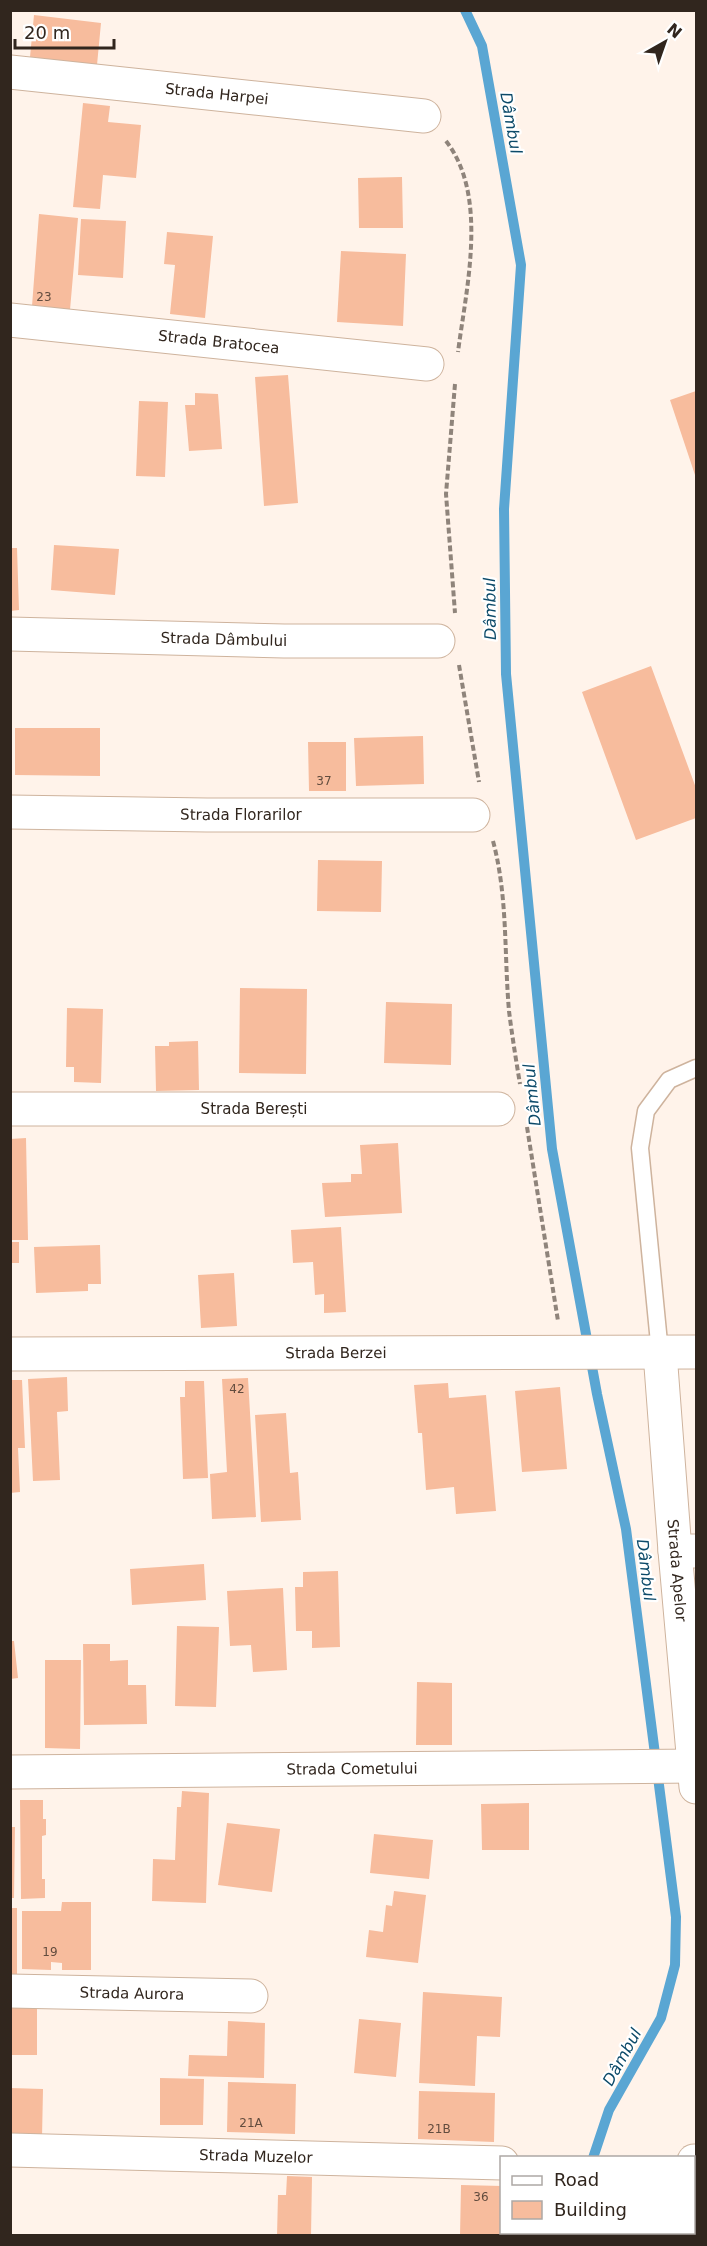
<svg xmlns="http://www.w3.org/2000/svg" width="707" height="2246" font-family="'DejaVu Sans',sans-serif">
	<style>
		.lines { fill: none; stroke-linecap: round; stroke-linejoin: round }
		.stream { stroke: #5aa6d3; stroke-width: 10 }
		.building { fill: #f7bc9d }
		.service-casing { stroke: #ceb39d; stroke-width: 19 }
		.minor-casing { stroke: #ceb39d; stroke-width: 35 }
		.tertiary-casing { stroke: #ceb39d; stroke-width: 35 }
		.path { stroke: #8f847b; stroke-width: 4; stroke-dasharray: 6 3; stroke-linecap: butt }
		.service { stroke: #fff; stroke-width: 16 }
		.minor { stroke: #fff; stroke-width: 33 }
		.tertiary { stroke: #fff; stroke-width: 33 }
		.labels { text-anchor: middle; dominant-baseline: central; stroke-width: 4.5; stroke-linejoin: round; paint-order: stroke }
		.number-label { font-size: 12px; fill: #624c3e }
		.street-label { font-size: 15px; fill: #31261e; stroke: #fff }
		.water-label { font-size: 16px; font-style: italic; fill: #0c4a69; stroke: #fff }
	</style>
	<rect width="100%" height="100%" fill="#fff3ea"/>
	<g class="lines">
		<path class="stream" d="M465,10l17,36 39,219 -17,244 2,165 46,475 45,245 29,135 50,388 -1,48 -14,53 -52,92 -16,48
			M573,2236l1,-4"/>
	</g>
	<path class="building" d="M34,15l67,8 -4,42 -67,-8z
		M83,103l27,3 -2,16 33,3 -5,53 -33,-3 -3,34 -27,-2z
		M402,177l1,51h-44l-1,-50z
		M39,214l39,4 -8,92 -38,-4z
		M81,219l45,2 -3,57 -45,-3z
		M167,232l46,4 -8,82 -35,-4 5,-49 -11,-1z
		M341,251l65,3 -3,72 -66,-4z
		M288,375l10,128 -34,3 -9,-129z
		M696,391v87l-26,-78z
		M195,393l23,1 4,55 -33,2 -4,-46h10z
		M139,401l29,1 -3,75 -29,-1z
		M54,545l65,4 -4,46 -64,-5z
		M10,548h7l2,62 -9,1z
		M651,666l45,122v30l-60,22 -54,-148z
		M15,728h85v48l-85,-1z
		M423,736l1,48 -68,2 -2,-48z
		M308,742h38v49h-37z
		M318,860l64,1 -1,51 -64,-1z
		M240,988l67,1 -1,85 -67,-1z
		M386,1002l66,2 -1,61 -67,-2z
		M67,1008l36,1 -2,74 -27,-1v-15h-8z
		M198,1041l1,49 -43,1 -1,-45h14v-4z
		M26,1138l2,102h-18v-101z
		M398,1143l4,70 -77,4 -3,-34 29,-1v-8h11l-2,-29z
		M341,1227l5,85 -22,1v-19l-9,1 -2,-33 -20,1 -2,-33z
		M10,1242h9v21h-9z
		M100,1245l1,39h-13v7l-52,2 -2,-46z
		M234,1273l3,53 -36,2 -3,-53z
		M67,1377l1,34 -11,1 3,68 -27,1 -5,-102z
		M248,1378l8,139 -44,2 -2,-45 17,-2 -5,-93z
		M10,1380h12l3,68h-7l2,44 -10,1z
		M185,1381h19l4,97 -25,1 -3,-82h5z
		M448,1383l1,15 37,-3 10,116 -40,3 -2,-27 -28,3 -4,-57h-4l-4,-48z
		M560,1387l7,82 -45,3 -7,-81z
		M286,1413l4,60 8,-1 3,48 -40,2 -6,-107z
		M204,1564l2,36 -74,5 -2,-36z
		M338,1571l2,76 -28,1v-17h-16l-1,-44h8v-15z
		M283,1588l4,82 -34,2 -2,-27 -21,1 -3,-55z
		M177,1626l42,1 -3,80 -41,-1z
		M10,1641h4l4,37 -8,1z
		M83,1644h27v17l18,-1v25h18l1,39 -63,1z
		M45,1660h36l-1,89 -35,-1z
		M417,1682l35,1v62h-36z
		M182,1791l27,2 -3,110 -54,-2 1,-42 22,1 2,-53h4z
		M20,1800h23v19h3v16l-4,1v43h3v19l-24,1z
		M529,1803v47h-47l-1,-46z
		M227,1823l53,6 -8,63 -54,-7z
		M10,1827h5l-1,71h-4z
		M374,1834l59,6 -4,39 -59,-6z
		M394,1891l32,4 -8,68 -52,-6 3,-27 14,2 3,-27 6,1z
		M62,1902h29v68h-29v-7l-11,-1v8l-29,-1v-58h39z
		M10,1908h7v67h-7z
		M423,1992l79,5 -2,40 -23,-1 -2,50 -56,-3z
		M10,2008h27v47h-27z
		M359,2019l42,4 -5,54 -42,-4z
		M228,2021l37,2 -1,55 -76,-2 1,-21 38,1z
		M160,2078l44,1 -1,46h-43z
		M228,2082l68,2 -1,50 -68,-2z
		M10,2088l33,1 -1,49 -32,-1z
		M419,2091l76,2 -1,49 -76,-3z
		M287,2176l25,1 -1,59h-34l1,-41h8z
		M461,2185l41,1v46h8v4h-50z"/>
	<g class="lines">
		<defs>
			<path id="service" d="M660,1353l-20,-205 6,-37 23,-31 27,-12"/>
			<g id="minor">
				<path id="s1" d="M10,72l414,44"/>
				<path id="s2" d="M10,320l417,44"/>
				<path id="s3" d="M10,634l274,7h154"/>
				<path id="s4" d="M10,812l197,3h266"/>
				<path id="s5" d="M10,1109h488"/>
				<path id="s6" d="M10,1354l686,-2"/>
				<path d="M675,1551h21"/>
				<path id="s7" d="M10,1772l686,-6"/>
				<path id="s8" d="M10,1991l241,5"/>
				<path id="s9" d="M10,2150l492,13"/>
				<path d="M694,2161h2"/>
			</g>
			<g id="tertiary">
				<path id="s10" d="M660,1353l15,198 21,236"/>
			</g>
		</defs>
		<use href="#service" class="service-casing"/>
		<use href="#minor" class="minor-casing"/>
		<use href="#tertiary" class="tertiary-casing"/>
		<path class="path" d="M446,141c43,55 20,148 12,211
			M455,384l-9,110 9,119
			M459,665l20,117
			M493,841c15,56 11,113 16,170 3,24 7,49 11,73
			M527,1127l31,194"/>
		<use href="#service" class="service"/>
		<use href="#minor" class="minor"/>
		<use href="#tertiary" class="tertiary"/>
	</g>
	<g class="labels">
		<g class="number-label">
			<text x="44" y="297">23</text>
			<text x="324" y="781">37</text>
			<text x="237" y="1389">42</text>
			<text x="50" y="1952">19</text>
			<text x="251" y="2123">21A</text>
			<text x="439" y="2129">21B</text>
			<text x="481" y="2197">36</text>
		</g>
		<g class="street-label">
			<text stroke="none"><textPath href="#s1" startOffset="208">Strada Harpei</textPath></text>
			<text stroke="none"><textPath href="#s2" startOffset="210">Strada Bratocea</textPath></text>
			<text stroke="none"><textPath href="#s3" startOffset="214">Strada Dâmbului</textPath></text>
			<text stroke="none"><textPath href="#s4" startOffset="231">Strada Florarilor</textPath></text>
			<text stroke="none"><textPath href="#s5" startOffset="244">Strada Berești</textPath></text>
			<text stroke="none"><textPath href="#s6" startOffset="326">Strada Berzei</textPath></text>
			<text stroke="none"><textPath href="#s10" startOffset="218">Strada Apelor</textPath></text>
			<text stroke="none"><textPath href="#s7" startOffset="342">Strada Cometului</textPath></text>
			<text stroke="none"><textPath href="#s8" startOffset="122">Strada Aurora</textPath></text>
			<text stroke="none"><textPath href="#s9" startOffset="246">Strada Muzelor</textPath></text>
		</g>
		<g class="water-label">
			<text transform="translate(511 123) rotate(80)">Dâmbul</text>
			<text transform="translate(490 609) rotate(-91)">Dâmbul</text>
			<text transform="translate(532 1095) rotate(-96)">Dâmbul</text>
			<text transform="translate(646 1570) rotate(83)">Dâmbul</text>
			<text transform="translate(622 2057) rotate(-61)">Dâmbul</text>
		</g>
	</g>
	<rect width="707" height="2246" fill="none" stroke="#31261e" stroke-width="24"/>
	<rect x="500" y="2156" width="195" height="78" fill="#ffffff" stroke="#ada8a5" stroke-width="1.5"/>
	<rect x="512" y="2176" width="30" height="9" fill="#ffffff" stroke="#ada8a5" stroke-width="1.5"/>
	<text x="554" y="2186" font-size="18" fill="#31261e">Road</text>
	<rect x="512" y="2201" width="30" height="18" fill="#f7bc9d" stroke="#ada8a5" stroke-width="1.5"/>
	<text x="554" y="2216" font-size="18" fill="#31261e">Building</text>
	<g transform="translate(665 42) rotate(40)" stroke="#ffffff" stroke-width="4.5" paint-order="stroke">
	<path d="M0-4.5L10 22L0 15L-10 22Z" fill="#31261e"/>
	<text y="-9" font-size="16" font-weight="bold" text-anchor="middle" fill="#31261e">N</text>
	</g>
	<path d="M15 39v9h99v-9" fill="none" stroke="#31261e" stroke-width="3"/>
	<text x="24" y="39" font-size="18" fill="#31261e" stroke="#ffffff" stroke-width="4.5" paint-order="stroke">20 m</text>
</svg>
